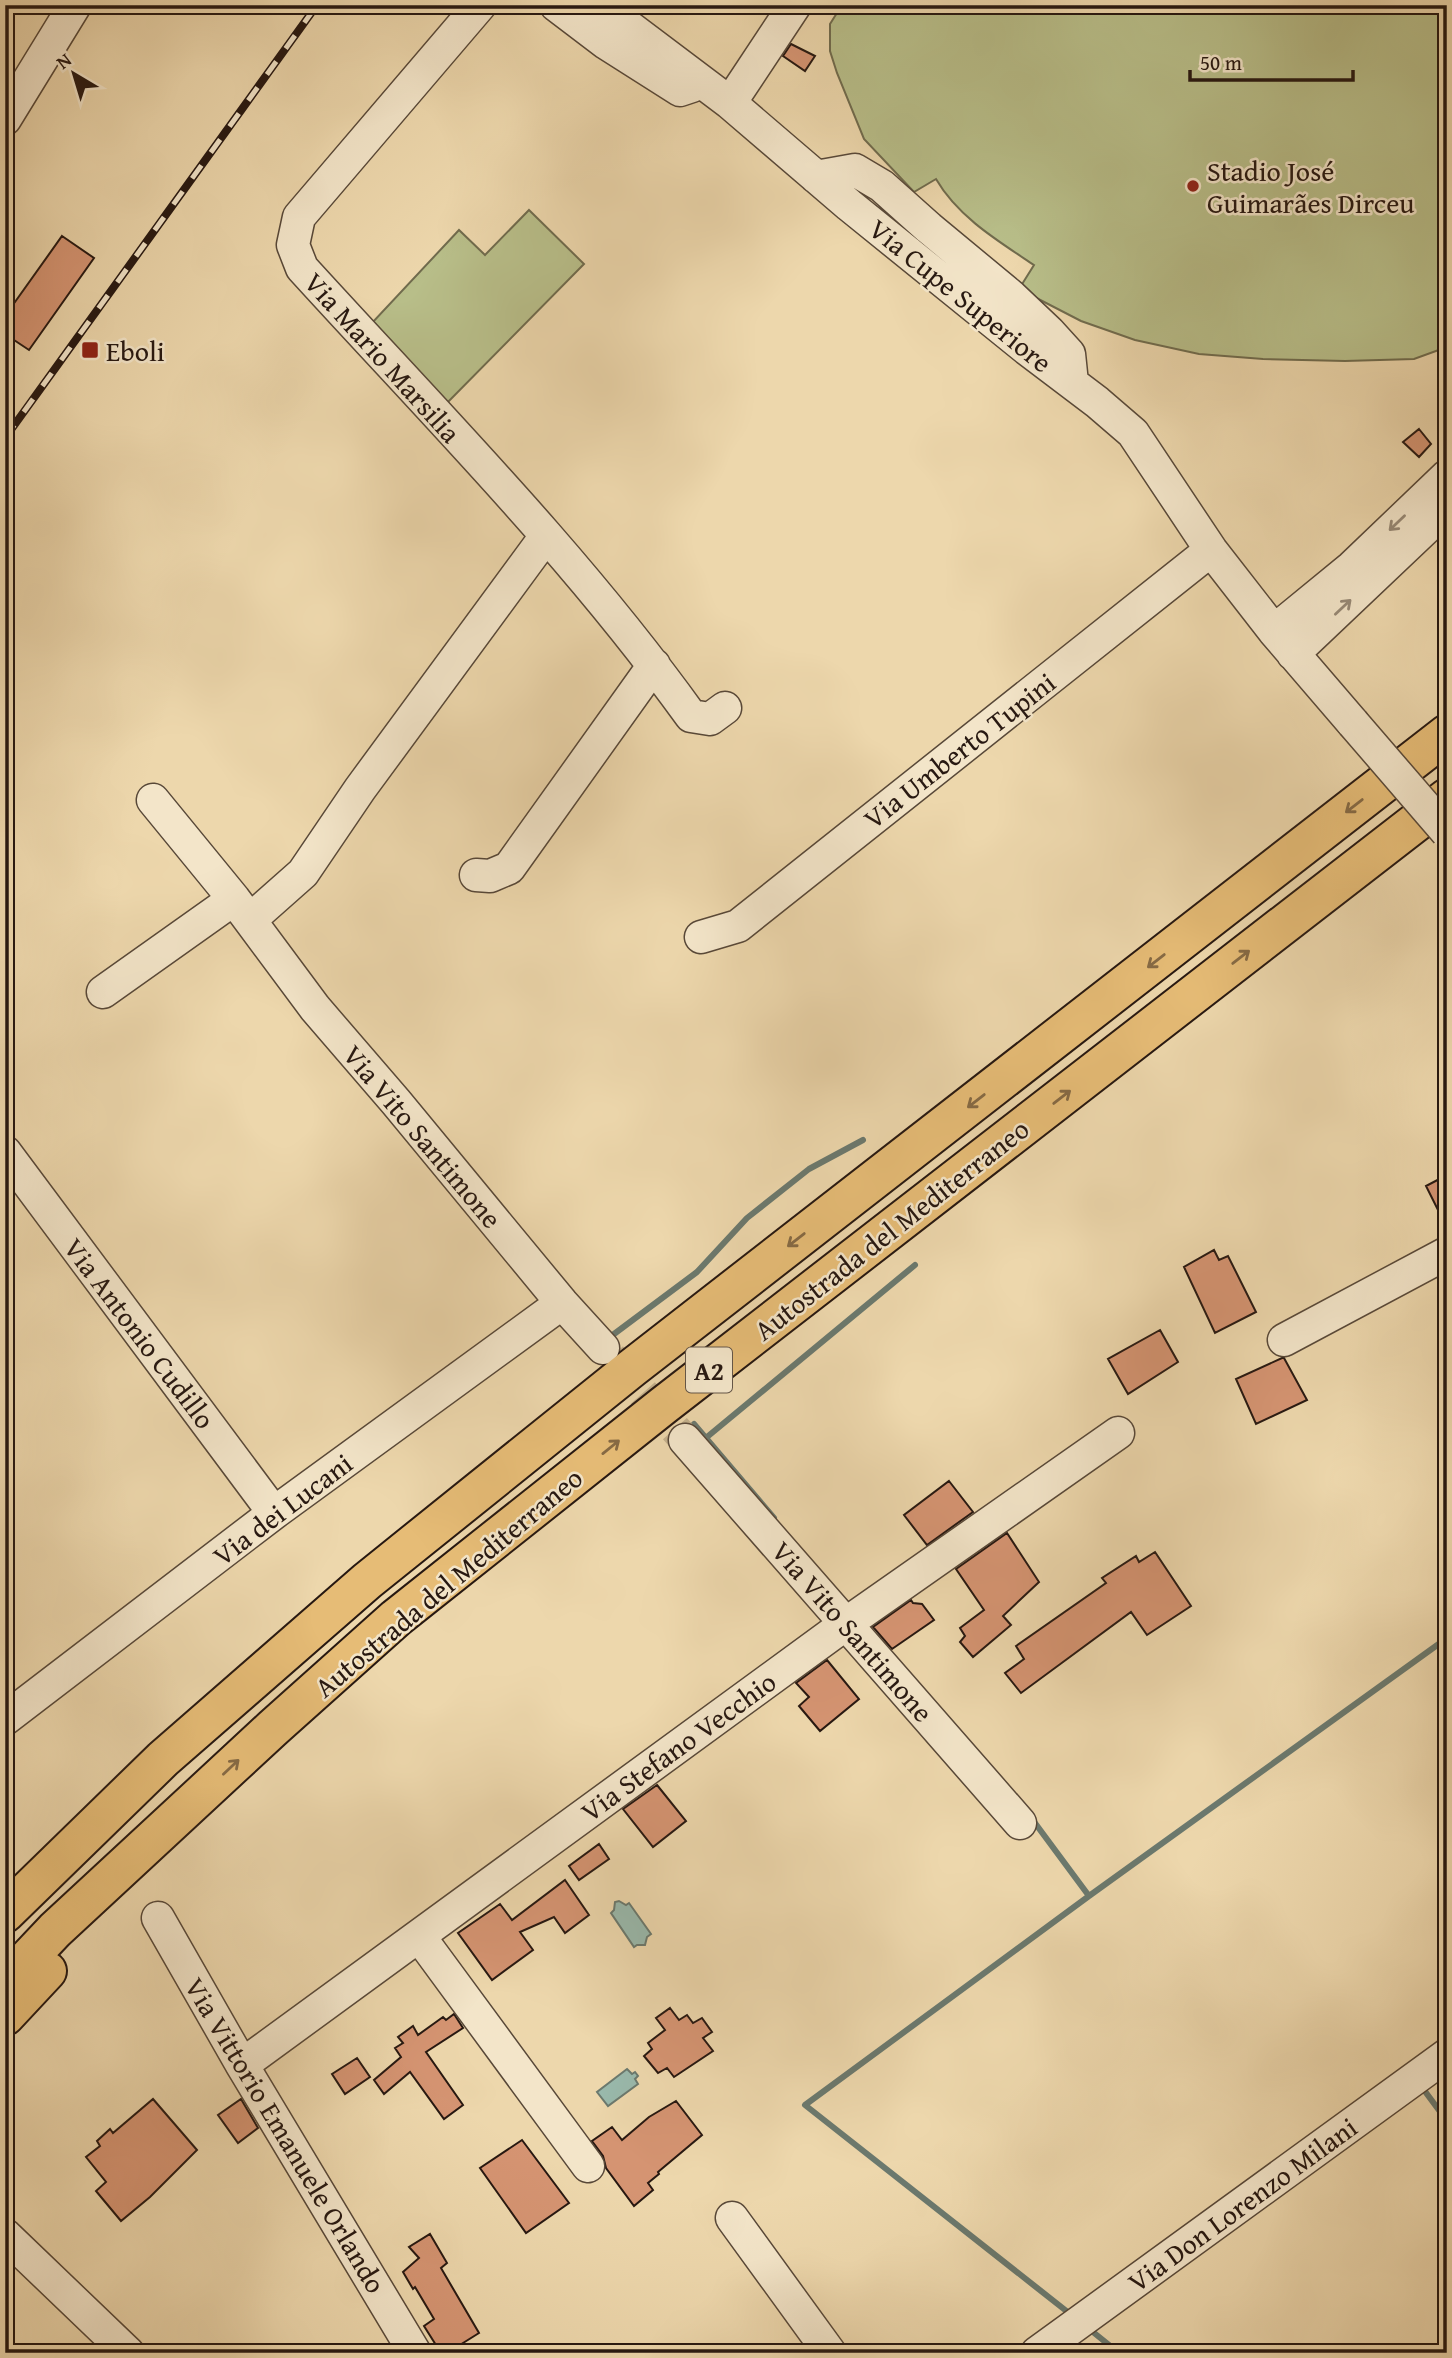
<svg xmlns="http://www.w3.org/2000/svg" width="1452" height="2358" font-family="'Gentium Book Plus',serif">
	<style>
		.green { fill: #b8be89; stroke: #706b4d; stroke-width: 2 }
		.water { fill: #99b9ac; stroke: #6b796e; stroke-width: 2 }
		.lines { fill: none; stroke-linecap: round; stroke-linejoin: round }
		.stream { stroke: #6b796e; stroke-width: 6 }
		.building { fill: #d59472; stroke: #271811; stroke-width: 2 }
		.minor-tunnel { stroke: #c5b18d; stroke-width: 32; stroke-dasharray: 32 16; stroke-linecap: butt }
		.minor-casing { stroke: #584838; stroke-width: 35 }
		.highway-casing { stroke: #271811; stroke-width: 42 }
		.minor { stroke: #f3e5c9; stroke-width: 32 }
		.highway { stroke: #e6bc76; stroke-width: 38 }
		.rail-casing { stroke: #271811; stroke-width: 8 }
		.rail { stroke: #f3e5c9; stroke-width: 5; stroke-dasharray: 16; stroke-linecap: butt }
		.minor-bridge-casing { stroke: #584838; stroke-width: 35; stroke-linecap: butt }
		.minor-bridge { stroke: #f3e5c9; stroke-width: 32 }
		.oneway { stroke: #978976 }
		.oneway2 { stroke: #866a44 }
		.poi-dot { fill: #8f2418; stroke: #f3e5c9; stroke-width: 2.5 }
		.labels { text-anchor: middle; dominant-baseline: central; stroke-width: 5; stroke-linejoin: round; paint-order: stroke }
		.shield { fill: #f3e5c9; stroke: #645648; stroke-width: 2 }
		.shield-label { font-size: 26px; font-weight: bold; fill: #271811 }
		.poi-label { font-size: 28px; fill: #271811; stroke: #f3e5c9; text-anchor: start }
		.street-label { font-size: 28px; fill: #271811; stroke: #f3e5c9 }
	</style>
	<rect width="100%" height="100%" fill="#edd7ac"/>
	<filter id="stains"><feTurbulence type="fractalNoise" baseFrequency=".00286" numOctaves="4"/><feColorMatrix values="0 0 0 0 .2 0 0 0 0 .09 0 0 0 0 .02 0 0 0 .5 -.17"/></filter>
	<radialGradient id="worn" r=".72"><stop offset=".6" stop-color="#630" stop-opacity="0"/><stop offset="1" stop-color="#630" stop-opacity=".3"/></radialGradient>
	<path class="green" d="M842,5h605v342l-33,12 -69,2 -82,-2 -64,-5 -64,-14 -54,-19 -62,-32 15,-24c-36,-24 -76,-48 -98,-86l-22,13 -50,-53 -27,-66 -7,-22v-27z
		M529,210l55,54 -140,142 -73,-82 88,-94 26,25z"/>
	<path class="water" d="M619,1901l7,4 3,-2 22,31 -4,3 -2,8h-8l-3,2 -23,-34 3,-3 1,-8z
		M627,2069l5,5 3,-2 3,4 -3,3 3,5 -30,22 -11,-14z"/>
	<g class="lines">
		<path class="stream" d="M610,1337l87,-65 50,-54 62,-49 54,-29
			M694,1424l80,94
			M707,1437l208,-172
			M1032,1819l57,77
			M1424,2090l23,31
			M1074,2317l-269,-212 284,-209 358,-258
			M1088,2328l31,25"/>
	</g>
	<path class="building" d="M791,44l24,12 -10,15 -22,-15z
		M62,236l32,22 -65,92 -24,-16v-18z
		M1419,429l12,15 -12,13 -16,-15z
		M1447,1175v53l-21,-42z
		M1214,1250l5,10 9,-4 28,56 -41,21 -31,-66z
		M1160,1330l18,32 -50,32 -20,-35z
		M1282,1358h2l23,42 -51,24 -20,-45z
		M949,1481l24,31 -46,33 -23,-30z
		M1007,1533l32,49 -36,34 8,9 -38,32 -13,-15 5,-6 -5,-8 24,-18 -28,-41z
		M1155,1552l36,54 -44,29 -16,-23 -110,81 -16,-20 19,-14 -8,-13 90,-63 -4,-5 34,-22 3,6z
		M911,1600l2,3 9,1 12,16 -42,29 -19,-22z
		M827,1660l32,39 -39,32 -21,-25 10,-9 -13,-14z
		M657,1785l29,36 -33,26 -30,-38z
		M599,1844l10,15 -30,21 -10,-14z
		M565,1880l24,35 -24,18 -11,-16 -34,15 13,18 -41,30 -34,-47 42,-29 12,16z
		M670,2008l9,12 8,-5 6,8 9,-5 10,14 -9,6 10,13 -39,26 -7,-9 -9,5 -14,-17 8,-7 -4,-6 17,-13 -9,-12z
		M454,2014l9,14 -37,24 37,53 -19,14 -34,-47 -26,22 -10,-14 27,-23 -6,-9 8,-5 -5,-6 15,-11 5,9 25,-18 3,3z
		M357,2058l13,19 -25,17 -13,-20z
		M153,2099l44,51 -47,47 -29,24 -25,-30 10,-9 -20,-25 14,-11 -3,-5 13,-12 3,4z
		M241,2099l17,29 -20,15 -20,-28z
		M676,2101l26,34 -44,37 1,2 -11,9 5,7 -19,16 -28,-38 -3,-12 -11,-15 20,-14 10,13 27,-23z
		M522,2140l47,63 -43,30 -46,-65z
		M430,2234l17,29 -6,5 38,65 -32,20h-6l-17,-27 10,-7 -19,-32 -2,2 -10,-17 16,-14 -10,-11z"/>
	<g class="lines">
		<path class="minor-tunnel" d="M611,1357l74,83"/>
		<defs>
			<path id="minor" d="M480,5l-181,212 -6,28 9,23c133,146 274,288 389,448l19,3 15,-11
				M556,5l50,38 74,47 12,-4
				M600,5l130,98 119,102 178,144 70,53 36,31 78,117 63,81 79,92
				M730,103l65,-98
				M5,119l70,-114
				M816,177l39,-7 27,16 47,42 82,68 38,36 20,22 3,29
				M1274,631l78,-64 95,-91
				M1293,654l154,-146
				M153,800l81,99 81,109 81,94 166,201 41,45
				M476,875l14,1 19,-8 145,-203
				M250,920l53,-47 57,-84 186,-253
				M701,937l37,-11 473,-376
				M103,992l131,-93
				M5,1152l269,361
				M1284,1340l163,-87
				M685,1440l335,383
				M5,1719l269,-206 288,-210
				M158,1918l84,147 173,288
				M419,1936l169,230
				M242,2065l605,-442 271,-190
				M732,2218l98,135
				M5,2235l123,118
				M1037,2353l410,-298"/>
			<path id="highway" d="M5,1913l158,-154 204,-178 265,-213 815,-634
				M5,1983l50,-53 218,-202 123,-110 268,-213 783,-607
				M5,2016l42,-45"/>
		</defs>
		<use href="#minor" class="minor-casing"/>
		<use href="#highway" class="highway-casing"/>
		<use href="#minor" class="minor"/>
		<use href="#highway" class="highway"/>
		<defs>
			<path id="rail" d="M5,438l312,-433"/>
		</defs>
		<use href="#rail" class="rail-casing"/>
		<use href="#rail" class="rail"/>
		<defs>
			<path id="minor-bridge" d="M1353,723l94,109"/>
		</defs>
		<use href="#minor-bridge" class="minor-bridge-casing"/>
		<use href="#minor-bridge" class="minor-bridge"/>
	</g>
	<defs><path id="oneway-shaft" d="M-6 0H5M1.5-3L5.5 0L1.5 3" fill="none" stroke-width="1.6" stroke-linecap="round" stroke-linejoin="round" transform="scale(1.75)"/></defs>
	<g class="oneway">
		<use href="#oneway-shaft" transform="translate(1397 523) rotate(136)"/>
		<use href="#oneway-shaft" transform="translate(1343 607) rotate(-43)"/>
	</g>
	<g class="oneway2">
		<use href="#oneway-shaft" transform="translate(1354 806) rotate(142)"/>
		<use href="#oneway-shaft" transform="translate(1241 957) rotate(-38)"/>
		<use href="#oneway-shaft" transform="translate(1156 961) rotate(142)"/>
		<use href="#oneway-shaft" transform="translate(1062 1097) rotate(-38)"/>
		<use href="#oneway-shaft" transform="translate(976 1101) rotate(142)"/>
		<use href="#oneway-shaft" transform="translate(796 1240) rotate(142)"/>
		<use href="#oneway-shaft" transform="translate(611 1447) rotate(-39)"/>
		<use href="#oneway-shaft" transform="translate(231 1767) rotate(-43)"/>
	</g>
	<g class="poi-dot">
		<circle cx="1193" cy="186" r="7"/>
		<rect x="81" y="341" width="18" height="18" rx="3.5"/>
	</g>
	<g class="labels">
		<rect class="shield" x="686" y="1347.5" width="46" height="45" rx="5"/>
		<g class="shield-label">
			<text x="709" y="1370">A2</text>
		</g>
		<g class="poi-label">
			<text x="1207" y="170">Stadio José<tspan x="1207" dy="32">Guimarães Dirceu</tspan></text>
			<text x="106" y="350">Eboli</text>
		</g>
		<g class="street-label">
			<text transform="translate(961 295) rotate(39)">Via Cupe Superiore</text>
			<text transform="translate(383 357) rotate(48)">Via Mario Marsilia</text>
			<text transform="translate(959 750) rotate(-38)">Via Umberto Tupini</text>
			<text transform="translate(423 1136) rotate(50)">Via Vito Santimone</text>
			<text transform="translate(891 1229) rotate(-38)">Autostrada del Mediterraneo</text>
			<text transform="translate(140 1333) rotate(53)">Via Antonio Cudillo</text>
			<text transform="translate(282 1509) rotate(-37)">Via dei Lucani</text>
			<text transform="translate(448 1582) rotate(-40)">Autostrada del Mediterraneo</text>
			<text transform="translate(853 1631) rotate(49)">Via Vito Santimone</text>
			<text transform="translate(678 1746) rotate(-36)">Via Stefano Vecchio</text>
			<text transform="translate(286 2135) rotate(59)">Via Vittorio Emanuele Orlando</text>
			<text transform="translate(1242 2204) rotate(-36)">Via Don Lorenzo Milani</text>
		</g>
	</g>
	<rect width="1452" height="2358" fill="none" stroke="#edd7ac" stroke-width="28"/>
	<rect x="7" y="7" width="1438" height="2344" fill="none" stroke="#271811" stroke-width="3.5"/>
	<rect x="14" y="14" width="1424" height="2330" fill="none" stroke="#271811" stroke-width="2"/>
	<g transform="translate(74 74) rotate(322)" stroke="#f3e5c9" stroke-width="5" paint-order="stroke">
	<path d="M0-5L12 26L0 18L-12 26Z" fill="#271811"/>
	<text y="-10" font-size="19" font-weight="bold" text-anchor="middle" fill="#271811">N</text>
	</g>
	<path d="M1190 70v10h163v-10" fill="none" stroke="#271811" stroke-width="3.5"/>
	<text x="1200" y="70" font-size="21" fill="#271811" stroke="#f3e5c9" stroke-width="5" paint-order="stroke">50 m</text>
	<rect width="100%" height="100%" filter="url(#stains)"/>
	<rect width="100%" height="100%" fill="url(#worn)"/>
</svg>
